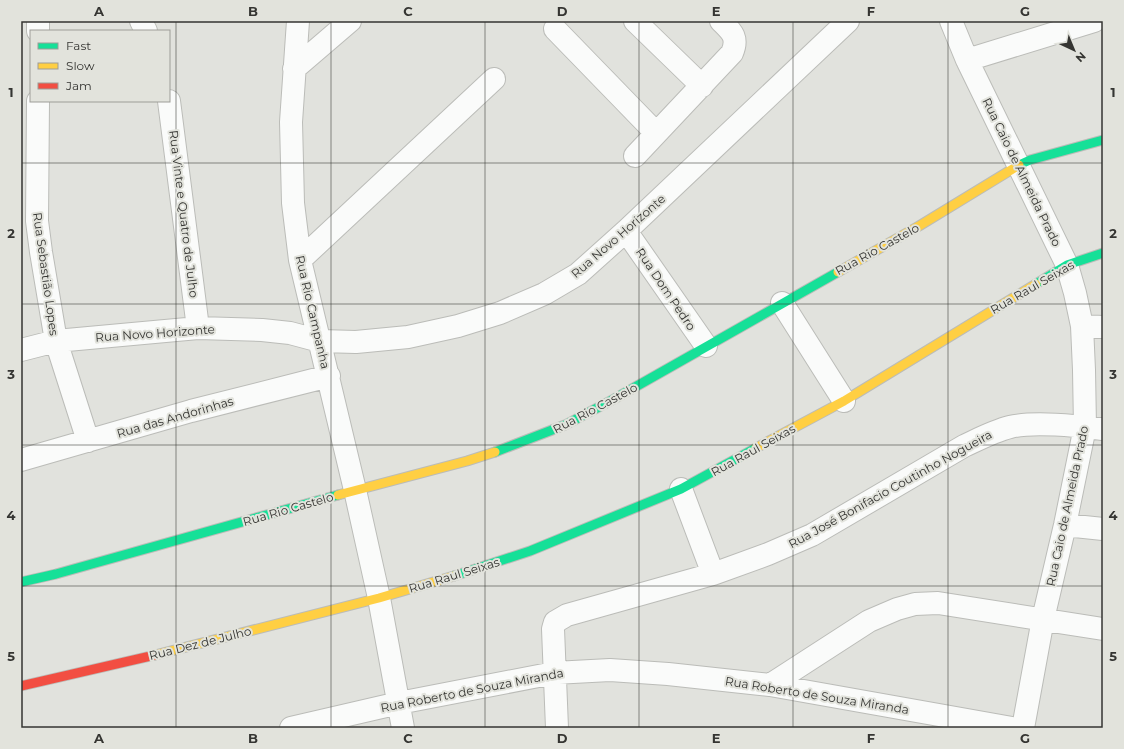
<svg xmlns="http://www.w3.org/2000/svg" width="1124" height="749" font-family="Montserrat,sans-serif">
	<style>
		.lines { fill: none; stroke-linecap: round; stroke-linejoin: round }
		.street-casing { stroke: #bbbcb8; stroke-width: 24 }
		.fast-casing { stroke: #bbbcb8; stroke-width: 11 }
		.slow-casing { stroke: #bbbcb8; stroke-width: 11 }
		.jam-casing { stroke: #bbbcb8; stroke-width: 11 }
		.street { stroke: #fafbfa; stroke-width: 22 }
		.fast { stroke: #16e098; stroke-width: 9 }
		.slow { stroke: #ffcf43; stroke-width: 9 }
		.jam { stroke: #f24e42; stroke-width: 9 }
		.grid { fill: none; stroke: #353532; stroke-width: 1; stroke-opacity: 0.55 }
		.labels { text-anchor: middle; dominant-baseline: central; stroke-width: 4; stroke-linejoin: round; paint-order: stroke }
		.street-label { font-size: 12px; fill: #353532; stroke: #e2e3dc }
		.neatline { fill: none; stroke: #353532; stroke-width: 1.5 }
		.grid-label { font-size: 13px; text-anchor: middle; font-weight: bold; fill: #353532 }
	</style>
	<rect width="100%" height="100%" fill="#e1e2dd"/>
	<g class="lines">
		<defs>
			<path id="street" d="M38,21v10
				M141,21l5,10
				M298,21l-7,101 2,81 7,57 55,230 24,108 24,130
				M635,21l67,65
				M951,21l16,39 100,205 8,28 7,33 2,44 1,57 -20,98 -22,94 -20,109
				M555,29l101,104
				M967,60l127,-39
				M294,69l56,-48
				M38,101l-1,120 4,31 15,89 32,100
				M169,101l29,227
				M635,156l97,-103c7,-16 -1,-22 -11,-32
				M626,231l80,115
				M300,260l194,-181
				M782,303l62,98
				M1082,326l21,1
				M21,350l35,-9 142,-13 64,2 28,3 30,8 36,1 52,-5 50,-11 42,-13 44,-19 34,-20 48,-43 222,-210
				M21,460l170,-49 138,-35
				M681,489l32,85
				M1065,525l38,4
				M770,685l99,-64 28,-12 18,-5 23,-1 165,26
				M291,728l108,-25 155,-30 56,-3 58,4 102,11 242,43
				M557,728l-4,-99 2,-7 12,-7 146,-41 55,-20 44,-19 152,-89c15,-7 30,-15 46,-19 24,-6 67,-1 93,2"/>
			<path id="fast" d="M1019,165l11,-5 73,-20
				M1036,284l31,-19 36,-12
				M495,452l70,-27 49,-26 224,-127
				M454,576l76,-25 151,-62 75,-41
				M21,582l35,-8 282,-79"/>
			<path id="slow" d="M838,272l81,-46 100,-61
				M756,448l88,-47 192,-117
				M338,495l129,-34 28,-9
				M155,655l224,-57 75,-22"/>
			<path id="jam" d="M21,686l134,-31"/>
		</defs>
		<use href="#street" class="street-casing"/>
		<use href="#fast" class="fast-casing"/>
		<use href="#slow" class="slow-casing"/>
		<use href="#jam" class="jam-casing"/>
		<use href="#street" class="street"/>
		<use href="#fast" class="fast"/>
		<use href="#slow" class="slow"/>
		<use href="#jam" class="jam"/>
	</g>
	<path class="grid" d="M176,21v707M331,21v707M485,21v707M639,21v707M793,21v707M948,21v707M21,163h1082M21,304h1082M21,445h1082M21,586h1082"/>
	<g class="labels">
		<g class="street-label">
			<text transform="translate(1022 172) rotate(64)">Rua Caio de Almeida Prado</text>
			<text transform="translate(184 214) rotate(83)">Rua Vinte e Quatro de Julho</text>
			<text transform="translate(618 236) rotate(-41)">Rua Novo Horizonte</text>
			<text transform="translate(877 249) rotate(-29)">Rua Rio Castelo</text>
			<text transform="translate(46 274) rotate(82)">Rua Sebastião Lopes</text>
			<text transform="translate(1032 287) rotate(-30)">Rua Raul Seixas</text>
			<text transform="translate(666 289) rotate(56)">Rua Dom Pedro</text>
			<text transform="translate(313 312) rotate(77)">Rua Rio Campanha</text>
			<text transform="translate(155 333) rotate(-4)">Rua Novo Horizonte</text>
			<text transform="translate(595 408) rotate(-28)">Rua Rio Castelo</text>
			<text transform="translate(175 417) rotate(-16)">Rua das Andorinhas</text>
			<text transform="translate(753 450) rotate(-29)">Rua Raul Seixas</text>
			<text transform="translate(890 489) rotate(-29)">Rua José Bonifacio Coutinho Nogueira</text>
			<text transform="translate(1067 506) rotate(-78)">Rua Caio de Almeida Prado</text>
			<text transform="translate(288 509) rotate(-16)">Rua Rio Castelo</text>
			<text transform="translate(454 575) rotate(-17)">Rua Raul Seixas</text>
			<text transform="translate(200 643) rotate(-14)">Rua Dez de Julho</text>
			<text transform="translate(472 690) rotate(-11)">Rua Roberto de Souza Miranda</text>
			<text transform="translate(817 695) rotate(9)">Rua Roberto de Souza Miranda</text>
		</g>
	</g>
	<rect width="1124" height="749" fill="none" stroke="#e2e3dc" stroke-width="44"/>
	<rect x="30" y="30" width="140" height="72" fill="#e2e3dc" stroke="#9d9d98"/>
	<rect x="38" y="43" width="20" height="6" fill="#16e098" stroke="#9d9d98"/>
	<text x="66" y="50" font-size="12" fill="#353532">Fast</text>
	<rect x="38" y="63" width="20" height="6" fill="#ffcf43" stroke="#9d9d98"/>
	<text x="66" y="70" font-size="12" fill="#353532">Slow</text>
	<rect x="38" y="83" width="20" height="6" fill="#f24e42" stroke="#9d9d98"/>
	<text x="66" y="90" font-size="12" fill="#353532">Jam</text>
	<g transform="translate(1074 50) rotate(136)" stroke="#e2e3dc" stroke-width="3" paint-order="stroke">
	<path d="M0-3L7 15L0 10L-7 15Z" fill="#353532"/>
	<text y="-6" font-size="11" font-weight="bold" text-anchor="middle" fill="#353532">N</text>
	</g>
	<rect x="22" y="22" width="1080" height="705" class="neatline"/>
	<g class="grid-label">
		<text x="99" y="16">A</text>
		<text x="253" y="16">B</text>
		<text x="408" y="16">C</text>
		<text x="562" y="16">D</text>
		<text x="716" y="16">E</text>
		<text x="871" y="16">F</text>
		<text x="1025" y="16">G</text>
		<text x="11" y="97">1</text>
		<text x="1113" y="97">1</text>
		<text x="11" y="238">2</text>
		<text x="1113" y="238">2</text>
		<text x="11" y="379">3</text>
		<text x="1113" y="379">3</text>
		<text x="11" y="520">4</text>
		<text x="1113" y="520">4</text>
		<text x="11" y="661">5</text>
		<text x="1113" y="661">5</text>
		<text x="99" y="743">A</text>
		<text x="253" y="743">B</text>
		<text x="408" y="743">C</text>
		<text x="562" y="743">D</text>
		<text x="716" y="743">E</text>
		<text x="871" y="743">F</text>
		<text x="1025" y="743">G</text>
	</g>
</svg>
